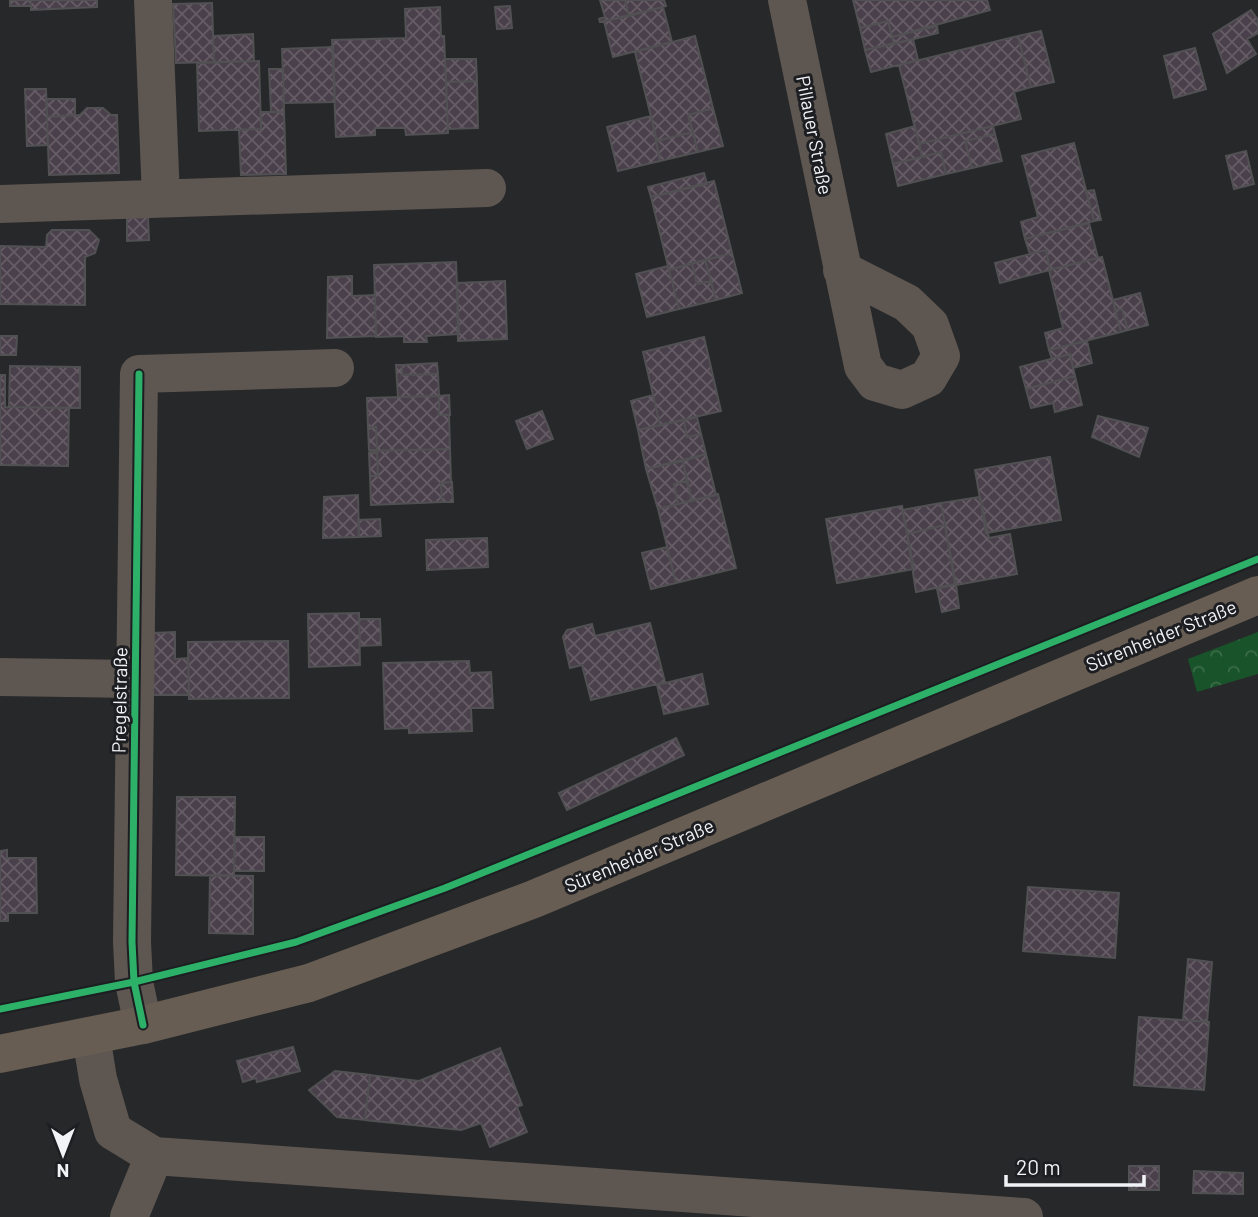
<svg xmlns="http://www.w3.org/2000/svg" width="1258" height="1217" font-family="Barlow,sans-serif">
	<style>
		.forest { fill: url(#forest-crowns) }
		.building { fill: url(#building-cross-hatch); stroke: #515052; stroke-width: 2 }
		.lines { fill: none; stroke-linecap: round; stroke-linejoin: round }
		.minor { stroke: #5e5651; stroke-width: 38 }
		.major { stroke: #685d53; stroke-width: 38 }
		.cycleway-casing { stroke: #1c1e22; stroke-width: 11 }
		.cycleway { stroke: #2db169; stroke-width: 7 }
		.labels { text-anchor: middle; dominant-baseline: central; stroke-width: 6; stroke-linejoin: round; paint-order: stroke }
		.street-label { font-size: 19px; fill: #f2f3f6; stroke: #1c1e22 }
	</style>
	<defs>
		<pattern id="forest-crowns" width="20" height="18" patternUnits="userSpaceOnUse" patternTransform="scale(1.75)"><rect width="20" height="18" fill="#195329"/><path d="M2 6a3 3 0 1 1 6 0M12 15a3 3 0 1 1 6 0" fill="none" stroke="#3b6c49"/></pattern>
		<pattern id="building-cross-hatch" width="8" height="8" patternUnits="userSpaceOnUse" patternTransform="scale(1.75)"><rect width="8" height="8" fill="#4a404b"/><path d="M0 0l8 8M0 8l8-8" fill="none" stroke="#655c66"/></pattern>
	</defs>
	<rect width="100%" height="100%" fill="#27282a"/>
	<path class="forest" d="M1258,632v42l-61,18 -9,-33z"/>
	<path class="building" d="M10,0h21v6h-21z
		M31,0h66v7l-66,3z
		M600,0h25l4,16 -29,6 -1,-3 6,-2z
		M625,0h39l2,6 -37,10z
		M853,0h134l3,10 -98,27 -4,-16 -28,7z
		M212,3l2,59 -38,1 -3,-59z
		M510,6l2,22 -15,1 -2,-22z
		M440,7l1,29h3l4,97 -42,2 -1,-7h-30v7l-39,2 -4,-97 74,-2 -1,-29z
		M663,7l9,35 -59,15 -9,-36z
		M1251,10l7,10v13l-11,6 9,15 -29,19 -14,-39z
		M888,21l6,23 -29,6 -5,-22z
		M937,26l1,7 -44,11 -2,-7z
		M1041,31l13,51 -23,5 -13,-51z
		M253,34l1,27 -40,1 -1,-26z
		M695,36l18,72 -25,7 5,17 -36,9 -22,-89z
		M1018,36l13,51 -17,5 7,27 -102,25 -20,-79z
		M913,39l5,21 -47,12 -6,-22z
		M333,47l2,55 -51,1 -2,-54z
		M1195,48l11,41 -32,9 -10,-42z
		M445,59h31l1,22 -31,1z
		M259,61l2,68 -62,2 -2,-68z
		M269,69h14l1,43h-13z
		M477,81l1,47 -30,1 -2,-47z
		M25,89h21l2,56 -21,1z
		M46,99h29v16l-28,2z
		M87,108h16l8,7h6l2,58 -70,2 -2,-58 33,-2z
		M713,108l10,38 -25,6 -10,-37z
		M261,112h23l2,62 -45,1 -2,-45 22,-1z
		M651,116l9,45 -42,10 -11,-44z
		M915,126l7,31 -29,7 -7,-30z
		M993,126l2,8 -30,7 7,27 -26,6 -5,-22 -19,5 -3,-13z
		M693,132l5,20 -38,9 -4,-20z
		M995,134l7,27 -30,7 -7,-27z
		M1074,143l20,78 -69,18 -4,-17 17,-5 -16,-61z
		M1246,151l8,33 -20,5 -8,-33z
		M941,152l5,22 -48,12 -5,-22z
		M704,173l3,11 -56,13 -3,-10z
		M714,181l18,72 -63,17 -18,-73z
		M1094,190l7,30 -7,1 -8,-30z
		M127,217h21l1,23 -22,1z
		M1089,223l9,35 -48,12 -4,-20 -16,4 -5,-15z
		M52,230h37l10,10 -4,13 -10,4v48l-85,-1v-58l46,1 1,-12z
		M1046,250l4,20 -50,13 -5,-20z
		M732,253l10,40 -26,7 -11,-40z
		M1102,257l19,75 -72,18 -4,-17 18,-5 -14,-58z
		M705,260l6,21 -14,3 -5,-21z
		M456,262l3,72 -33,2 1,6h-23v-6l-28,1 -2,-72z
		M692,263l5,21 14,-3 5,19 -37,9 -10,-39z
		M668,266l11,43 -32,8 -11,-43z
		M352,276v20l23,-1 1,41 -49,2 1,-61z
		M505,281l2,58 -49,2 -1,-58z
		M1140,293l8,32 -20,5 -6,-21 -7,1 -2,-10z
		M1122,309l6,21 -7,2 -6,-22z
		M0,336h17l-1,19h-16z
		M704,337l17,74 -61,14 -17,-73z
		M1087,341l5,22 -19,5 -3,-14 -18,5 -3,-9z
		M1070,354l5,22 -49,13 -6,-22z
		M437,363l1,11 -36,1v-10z
		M396,365h6v10l36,-1 1,22 -41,1z
		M10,366l70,1v41l-71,-1z
		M0,375h5v32l64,1 -1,58 -68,-1z
		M1075,376l7,29 -27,7 -2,-9 -22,5 -5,-19z
		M449,395l1,20h-11v-19z
		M653,395l7,30 -22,5 -7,-29z
		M439,396v19h10l1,34 -81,2 8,-1 -1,-23h-8l-1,-29z
		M542,411l11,28 -26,10 -11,-28z
		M1098,416l50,12 -9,29 -47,-20z
		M697,417l4,17 -14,3 -3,-17z
		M684,420l3,17 14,-3 5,20 -60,15 -8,-39z
		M368,427h8l1,23h-8z
		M450,449l1,33 -10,1 1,19 -71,3 -1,-29h8l-1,-23 -8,-2z
		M369,453h8l1,23h-8z
		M706,454l10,41 -24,6 -9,-40z
		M1050,457l11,63 -75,13 -11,-63z
		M683,461l4,20 -13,3 4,20 -20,5 -12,-40z
		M687,481l5,20 -14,3 -4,-20z
		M452,482l1,20h-11l-1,-19z
		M718,494l18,74 -60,15 -18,-74z
		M358,495l1,42 -36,1 1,-41z
		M980,497l9,41 21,-4 7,40 -61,11 -15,-82z
		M941,503l4,22 -38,9 -5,-24z
		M902,506l12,63 -77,14 -11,-64z
		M380,519l1,17 -22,1 -1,-17z
		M945,525l10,59 -39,8 -9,-58z
		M487,538l1,29 -61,3 -1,-30z
		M667,547l9,36 -25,6 -9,-36z
		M956,584l3,24 -17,4 -5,-23z
		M359,613l1,52 -51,2 -1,-53z
		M359,619h21l1,26 -21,1z
		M650,623l15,59 -74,18 -9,-35 -12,3 -7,-31 4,-7 25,-6 3,12z
		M175,632v27l13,-1 1,37h-36l-1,-62z
		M288,641l1,57 -100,1 -1,-57z
		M469,661l1,12 21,-1 2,36h-22l1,23 -63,2v-5l-24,1 -2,-66z
		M702,674l6,30 -44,10 -7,-29z
		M676,738l8,17 -117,55 -8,-17z
		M177,797h58l-1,79 -58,-1z
		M235,837h29v34h-30z
		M7,850v8h29l1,55h-29v8h-8v-70z
		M210,875l43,1v58l-44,-1z
		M1028,887l91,6 -4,65 -92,-7z
		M1188,959l24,3 -5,60 -24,-2z
		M1139,1017l70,5 -5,68 -70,-5z
		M293,1047l7,24 -43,11 -1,-4 -13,4 -6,-21z
		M500,1048l22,57 -5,2 10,25 -37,15 -9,-24 -20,7 -96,-10 5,-45 49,6z
		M335,1071l35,4 -5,45 -28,-3 -28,-27z
		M1129,1166h30v24h-30z
		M1194,1171l49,2v21l-50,-1z"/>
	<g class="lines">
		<path class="minor" d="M153,0l8,198
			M787,0l76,366 12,16 27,8 26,-12 13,-22 -11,-31 -23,-22 -65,-33
			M0,204l487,-16
			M0,677l135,2
			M143,1025l-9,-43 -2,-40 7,-568 196,-6
			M91,1036l7,43 15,52 41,25 870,61
			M129,1217l25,-61"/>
		<path class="major" d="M0,1054l143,-29 166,-42 225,-84 724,-304"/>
		<defs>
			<path id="cycleway" d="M139,374l-7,568 2,40 9,43
				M0,1009l134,-27 162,-40 149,-54 813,-329"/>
		</defs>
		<use href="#cycleway" class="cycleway-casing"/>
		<use href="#cycleway" class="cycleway"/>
	</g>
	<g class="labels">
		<g class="street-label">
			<text transform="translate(815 135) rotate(79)">Pillauer Straße</text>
			<text transform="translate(1161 635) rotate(-22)">Sürenheider Straße</text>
			<text transform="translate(119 700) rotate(-89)">Pregelstraße</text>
			<text transform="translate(639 855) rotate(-23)">Sürenheider Straße</text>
		</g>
	</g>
	<g transform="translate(63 1154) rotate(180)" stroke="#1c1e22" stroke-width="5" paint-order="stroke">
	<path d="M0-5L12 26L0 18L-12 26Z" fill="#f2f3f6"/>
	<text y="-10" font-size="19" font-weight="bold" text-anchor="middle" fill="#f2f3f6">N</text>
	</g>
	<path d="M1006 1175v10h138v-10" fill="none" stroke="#f2f3f6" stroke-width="3.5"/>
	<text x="1016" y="1175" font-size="21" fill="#f2f3f6" stroke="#1c1e22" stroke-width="5" paint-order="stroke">20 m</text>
</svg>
